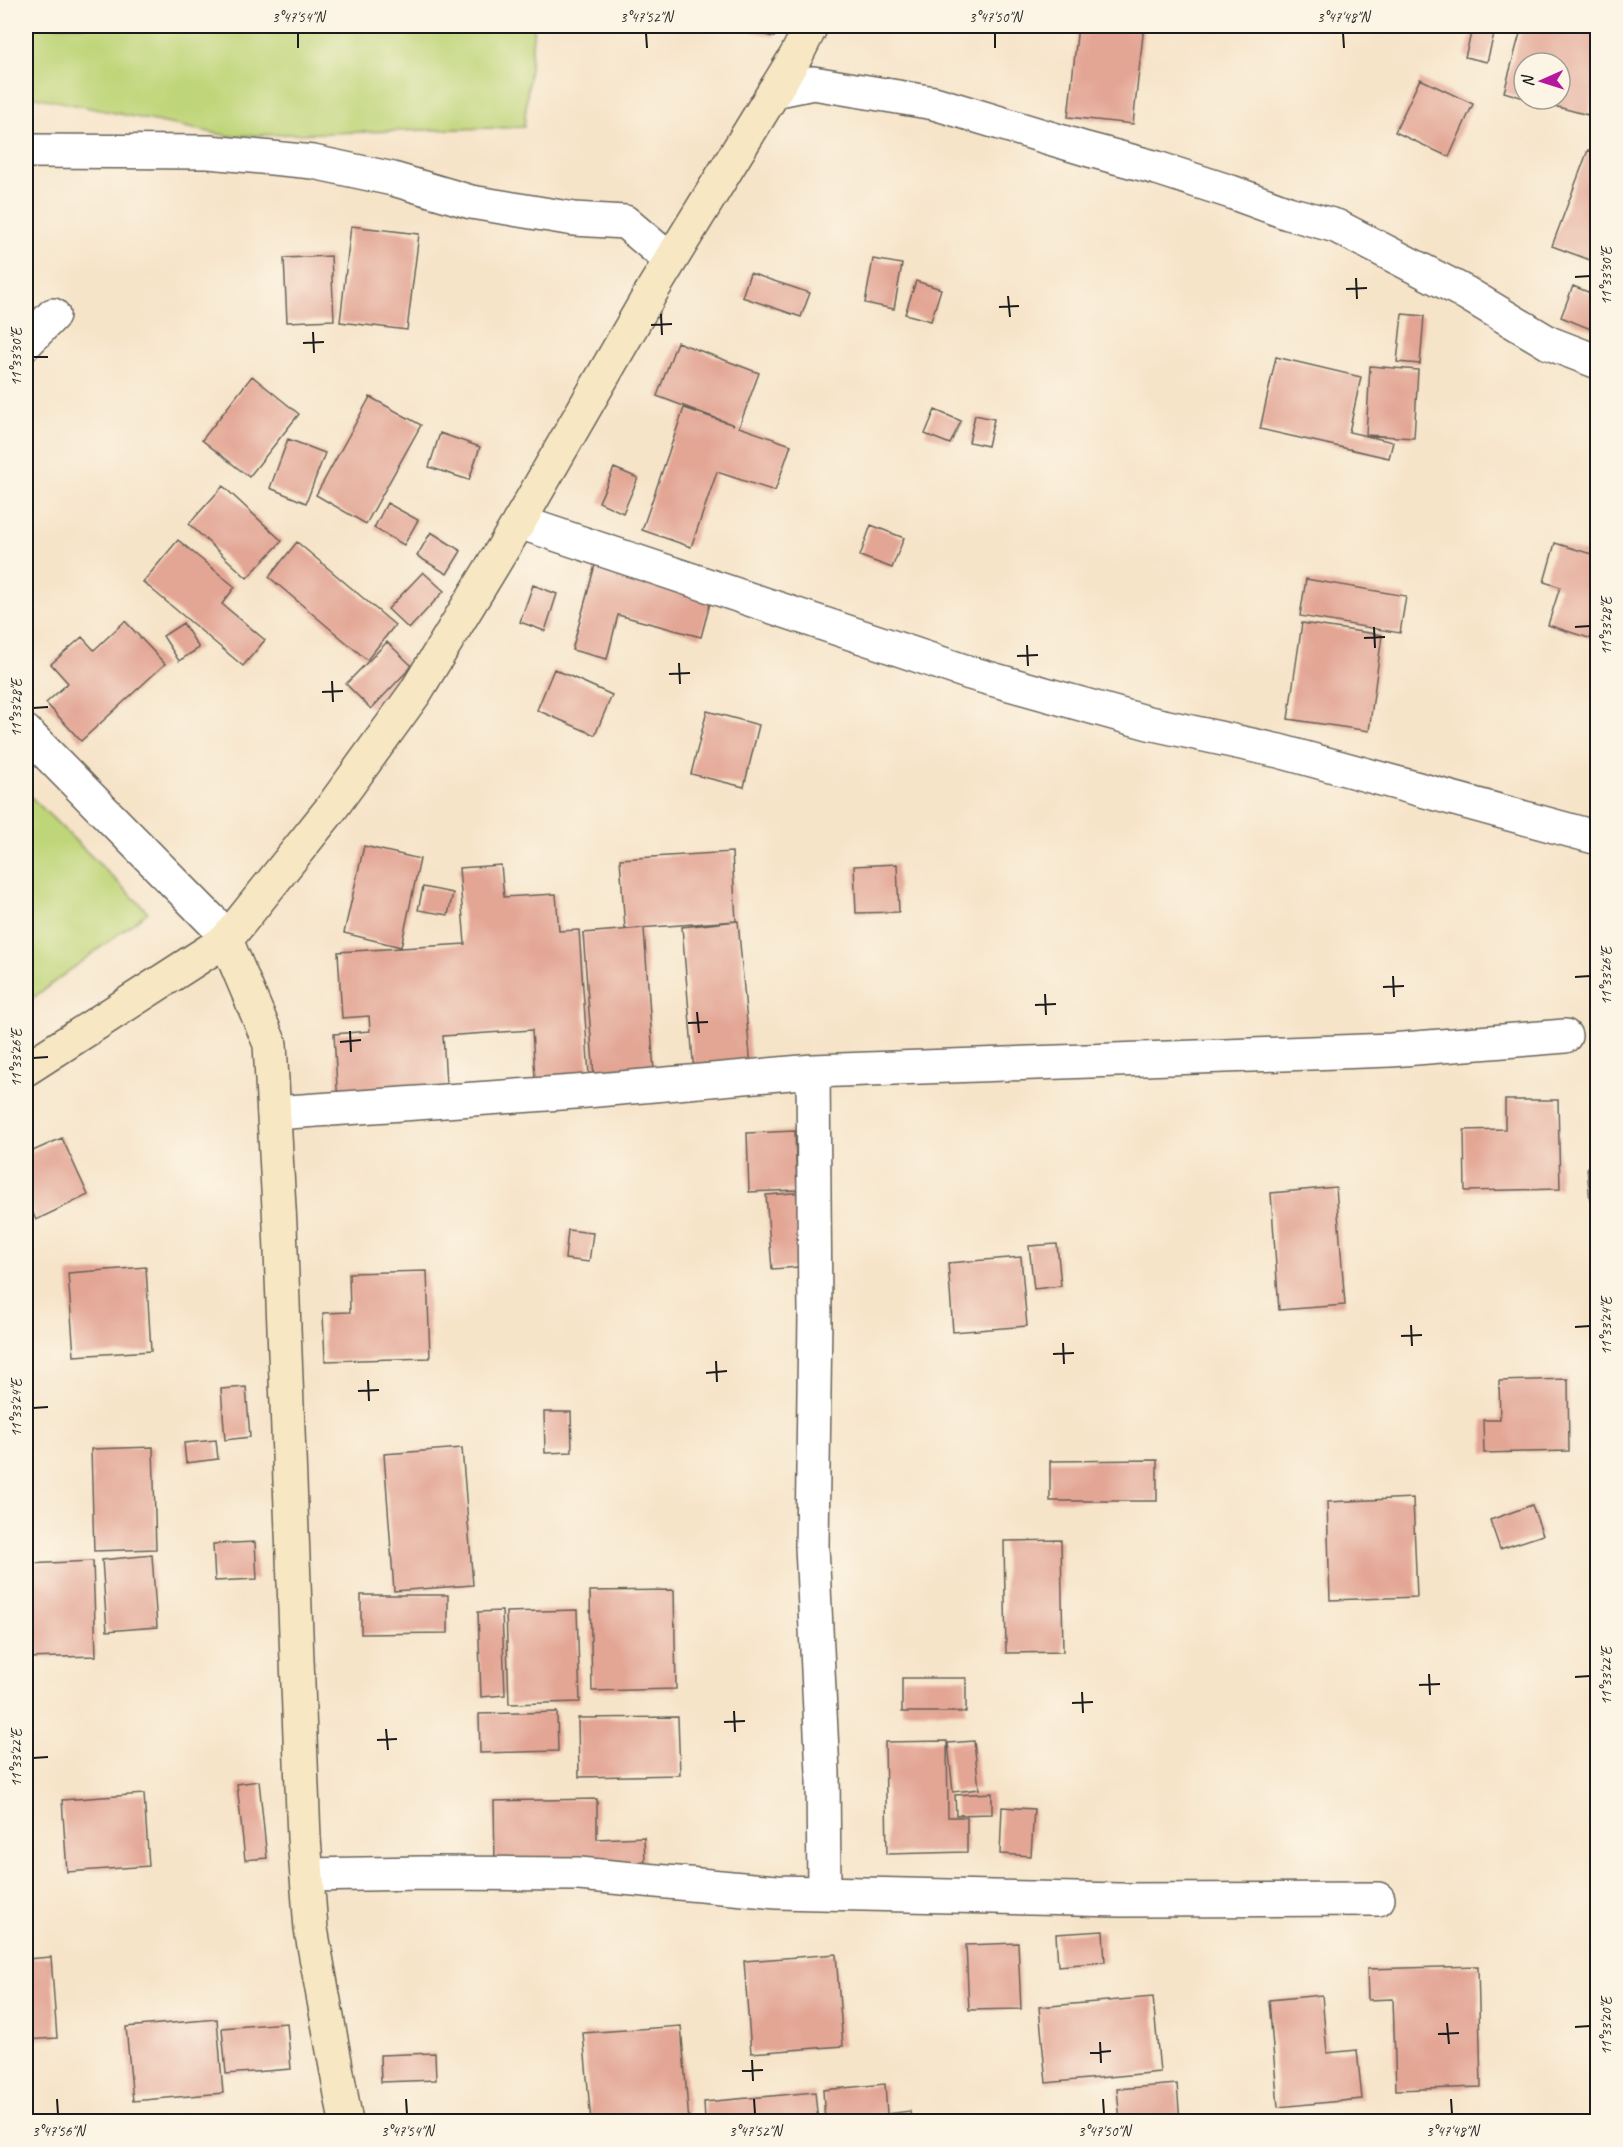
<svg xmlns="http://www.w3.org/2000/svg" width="1623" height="2147" font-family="Caveat,sans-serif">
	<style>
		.green { fill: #bfd579; stroke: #6e784a; stroke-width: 1.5 }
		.building { fill: #e3a594 }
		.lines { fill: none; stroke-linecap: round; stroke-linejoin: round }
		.street-casing { stroke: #686259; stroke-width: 36 }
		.secondary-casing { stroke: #686259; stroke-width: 36 }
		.street { stroke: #fff; stroke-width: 33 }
		.secondary { stroke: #f7e8c3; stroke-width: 33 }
		.ticks { fill: none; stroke: #1c1c1c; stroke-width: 2 }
		.neatline { fill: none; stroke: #1c1c1c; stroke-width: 2 }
		.ticks-label { font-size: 15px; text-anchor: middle; fill: #1c1c1c }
	</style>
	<rect width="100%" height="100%" fill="#fcf5e5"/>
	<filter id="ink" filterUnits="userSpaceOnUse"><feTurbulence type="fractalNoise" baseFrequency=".0167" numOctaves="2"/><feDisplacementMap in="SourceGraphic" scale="12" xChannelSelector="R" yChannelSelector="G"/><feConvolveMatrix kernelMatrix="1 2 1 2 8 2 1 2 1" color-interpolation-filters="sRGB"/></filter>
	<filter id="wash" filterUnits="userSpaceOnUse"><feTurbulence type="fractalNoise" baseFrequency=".008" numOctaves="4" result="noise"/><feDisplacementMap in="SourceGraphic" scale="24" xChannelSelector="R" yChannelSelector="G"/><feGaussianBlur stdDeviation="1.35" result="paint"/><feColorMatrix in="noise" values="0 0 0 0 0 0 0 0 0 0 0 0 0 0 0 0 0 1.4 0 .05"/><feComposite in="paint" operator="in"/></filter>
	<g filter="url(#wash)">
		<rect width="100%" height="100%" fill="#f6e4c9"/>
		<path class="green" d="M26,26h508l-10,101 -295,9 -203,-41z
			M26,792l122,120 -122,91z"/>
		<g id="blocks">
			<path class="building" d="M727,26h49l-2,11z
				M1078,26h66l-11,98 -65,-7z
				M1473,26h23l-9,36 -22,-5z
				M1522,26h76v54l-10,35 -56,-15 28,-1v-36h-36v35l-20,-6z
				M1420,79l53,25 -24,53 -54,-25z
				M1588,150l10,4v109l-46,-17z
				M351,226l68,8 -12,96 -67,-8z
				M331,256l3,64 -47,2 -3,-64z
				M873,259l29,5 -8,45 -29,-6z
				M750,273l60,20 -9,24 -59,-20z
				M916,281l25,8 -10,32 -26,-7z
				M1573,286l25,10v36l-37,-15z
				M1402,314l22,2 -4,48 -23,-2z
				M677,342l82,31 -20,54 52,18 -16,46 -58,-19 -26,75 -49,-17 42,-122 50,17 -77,-29z
				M1276,357l85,20 -12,55 44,10 -4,16 -129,-29z
				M1370,366l48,4 -4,68 -48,-3z
				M252,376l47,38 -50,63 -47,-37z
				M370,397l51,28 -55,99 -50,-29z
				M1597,405h1v15l-5,-2z
				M935,410l26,11 -11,23 -25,-10z
				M975,415l19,4 -6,27 -19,-4z
				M440,433l40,14 -11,33 -40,-13z
				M288,439l37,14 -19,50 -36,-15z
				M614,468l24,10 -15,35 -24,-11z
				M223,486l59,55 -35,37 -58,-54z
				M387,503l31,17 -14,25 -30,-17z
				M871,525l33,13 -12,30 -32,-12z
				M431,532l30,19 -14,23 -30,-18z
				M178,540l57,47 -13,17 43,36 -22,26 -100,-84z
				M297,542l98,83 -28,35 -98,-83z
				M1555,543l43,13v85l-50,-16 12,-38 -16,-5z
				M595,565l117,31 -11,41 -83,-22 -11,44 -35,-9z
				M423,572l21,19 -35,38 -21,-20z
				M1306,579l100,17 -6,37 -100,-17z
				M533,585l24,9 -12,37 -25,-9z
				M125,621l40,43 -84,77 -35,-38 22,-20 -17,-19 31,-27 12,13z
				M183,623l16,25 -20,13 -16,-25z
				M1302,623l80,12 -13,96 -81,-12z
				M387,642l25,24 -41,43 -25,-25z
				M554,669l58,26 -17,40 -58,-25z
				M707,711l52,14 -15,62 -53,-13z
				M364,846l56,13 -19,88 -57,-14z
				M732,852l4,69 -111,8 -5,-70z
				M897,864l2,48 -43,1 -2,-47z
				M501,865l3,32 52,-3 3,37 20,-1 11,160 -54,4 -4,-64 -89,6 4,62 -109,7 -4,-71 36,-3 -1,-15 -27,2 -4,-66 127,-8 -6,-76z
				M423,887l30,6 -5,22 -30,-5z
				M738,921l14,158 -57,6 -13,-158z
				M644,928l11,158 -60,4 -12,-157z
				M1505,1100h53l2,89 -95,2 -1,-61 41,-1z
				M795,1131l2,59 -48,2 -2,-59z
				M62,1138l26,57 -52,25 -10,-23v-43z
				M1598,1166v34l-8,1 -3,-34z
				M1336,1187l9,118 -66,5 -8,-117z
				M806,1192l6,74 -40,3 -6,-74z
				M568,1230l25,3 -4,29 -24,-3z
				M1057,1244l4,42 -27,3 -5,-43z
				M1021,1257l6,69 -74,6 -5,-69z
				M146,1267l5,84 -77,5 -6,-83z
				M427,1271l3,87 -105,3 -2,-48 27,-1 -1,-39z
				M1568,1379l1,72 -85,2 -1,-33h17l-1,-39z
				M246,1387l4,50 -25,3 -4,-51z
				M544,1412h27l1,40 -27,1z
				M216,1440l2,19 -32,4 -2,-20z
				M153,1447l3,102 -62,2 -3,-102z
				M462,1448l11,137 -79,6 -10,-137z
				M1157,1460v41h-107v-40z
				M1413,1498l4,99 -87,3 -3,-98z
				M1532,1505l11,30 -43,14 -10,-29z
				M1061,1540l2,112 -57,1 -2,-112z
				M255,1542l2,37 -42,2 -2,-37z
				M152,1555l5,72 -50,4 -5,-71z
				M93,1561l3,95 -70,2v-94z
				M674,1590l2,99 -84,2 -2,-100z
				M361,1595h87v38l-87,1z
				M577,1610l3,92 -71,2 -3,-92z
				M502,1611l3,84 -24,2 -3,-85z
				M902,1678h64v34h-64z
				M557,1712l1,39 -78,2 -1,-39z
				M678,1717l2,58 -101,2 -1,-59z
				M947,1741l1,76h19v35l-80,2 -2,-112z
				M974,1741l5,48 -26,3 -5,-49z
				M259,1781l8,77 -22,2 -8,-76z
				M992,1793v21l-36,1 -1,-20z
				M144,1794l5,72 -82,6 -5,-72z
				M597,1799v40l47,-2 1,25 -150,3 -1,-64z
				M1002,1807l32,2 -3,47 -31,-2z
				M1103,1931l2,31 -47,4 -2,-32z
				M1018,1943l3,66 -52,1 -3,-65z
				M836,1954l7,92 -92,7 -7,-92z
				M51,1957l6,81 -31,2v-81z
				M1478,1966l3,121 -85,3 -3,-91 -25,1 -1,-31z
				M1322,1995l5,58 30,-3 5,49 -84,8 -9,-107z
				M1153,1997l7,75 -114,11 -7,-76z
				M217,2019l6,74 -90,8 -7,-74z
				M287,2023l4,46 -65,5 -4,-46z
				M681,2026l8,96h-98l-8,-89z
				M435,2053l1,27 -55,2 -1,-27z
				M885,2084l2,30 23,-3 1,11h-86l-2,-32z
				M1177,2084l3,38h-60l-3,-33z
				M815,2092l3,30h-113l-1,-20z"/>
		</g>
	</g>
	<g filter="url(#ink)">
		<use href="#blocks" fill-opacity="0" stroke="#686259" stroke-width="1.5"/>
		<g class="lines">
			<defs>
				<path id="street" d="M774,91l39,-8 121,20 152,46 71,19 74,24 57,21 48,13 128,66 85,51 49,19
					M26,151l183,1 104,10 80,17 78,23 103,17 51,3 45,38
					M26,343l27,-28
					M519,522l451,151 179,50 130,28 319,87
					M26,732l195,198 5,10
					M813,1071l2,243 -3,232 11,227 1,120
					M274,1113l301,-21 238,-21 578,-21 174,-14
					M307,1875l115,-2 157,1 198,18 343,8 258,-1"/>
				<path id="secondary" d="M226,940l44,104 10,182 24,612 7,91 35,193
					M26,1069l200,-129 104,-130 85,-117 104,-171 134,-233 143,-233 15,-30"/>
			</defs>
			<use href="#street" class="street-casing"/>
			<use href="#secondary" class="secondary-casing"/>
			<use href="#street" class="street"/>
			<use href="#secondary" class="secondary"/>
		</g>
	</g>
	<path class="ticks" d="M298,33v15M646,33l1,15M995,33v15M1343,33l1,15M1575,277l15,-1M1356,278l1,21M1346,289l21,-1M1008,296l2,21M999,307l20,-1M661,314l1,21M651,325l21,-1M313,332l1,21M303,343l21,-1M33,357h15M1374,627l1,21M1575,627l15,-1M1364,638l21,-1M1027,645l1,21M1017,656l21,-1M679,663l1,21M669,674l21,-1M332,681l1,21M322,692l21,-1M33,708l15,-1M1393,976l1,21M1575,977l15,-1M1383,987l21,-1M1045,994l1,21M1035,1005l21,-1M697,1012l2,21M688,1023l20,-1M350,1031l1,21M340,1042l21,-2M33,1058l15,-1M1411,1325l1,21M1575,1327l15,-1M1401,1336l21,-1M1063,1343l1,21M1053,1354l21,-1M716,1361l1,21M706,1373l21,-2M368,1380l1,21M358,1391l21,-1M33,1408l15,-1M1429,1674l1,21M1575,1677l15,-1M1419,1685l21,-1M1082,1692l1,21M1072,1703l21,-1M734,1711l1,21M724,1722l21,-1M386,1729l2,21M377,1740l20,-1M33,1758l15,-1M1447,2023l2,21M1575,2027l15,-1M1438,2034l21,-1M1100,2042l1,21M1090,2053l21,-2M752,2060l1,21M742,2071l21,-1M57,2099l1,15M406,2099l1,15M754,2099l1,15M1103,2099l1,15M1451,2099l1,15"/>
	<rect width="1623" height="2147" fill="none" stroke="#fcf5e5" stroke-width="66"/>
	<g transform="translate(1542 81) rotate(267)"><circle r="28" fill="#fcf5e5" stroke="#a29e95" stroke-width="1.5"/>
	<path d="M0-4.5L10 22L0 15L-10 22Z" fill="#b5179e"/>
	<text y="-9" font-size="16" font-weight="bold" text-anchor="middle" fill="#1c1c1c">N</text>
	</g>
	<rect x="33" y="33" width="1557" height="2081" class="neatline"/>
	<g class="ticks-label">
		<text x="298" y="22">3°47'54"N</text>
		<text x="646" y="22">3°47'52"N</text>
		<text x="995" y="22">3°47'50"N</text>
		<text x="1343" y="22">3°47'48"N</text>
		<text transform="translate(1606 276) rotate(-90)" y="5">11°33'30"E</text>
		<text transform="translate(16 357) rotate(-90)" y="5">11°33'30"E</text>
		<text transform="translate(1606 626) rotate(-90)" y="5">11°33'28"E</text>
		<text transform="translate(16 708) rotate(-90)" y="5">11°33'28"E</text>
		<text transform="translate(1606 976) rotate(-90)" y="5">11°33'26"E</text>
		<text transform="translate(16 1058) rotate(-90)" y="5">11°33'26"E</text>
		<text transform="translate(1606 1326) rotate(-90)" y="5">11°33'24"E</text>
		<text transform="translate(16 1408) rotate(-90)" y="5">11°33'24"E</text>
		<text transform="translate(1606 1676) rotate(-90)" y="5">11°33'22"E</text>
		<text transform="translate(16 1758) rotate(-90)" y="5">11°33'22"E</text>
		<text transform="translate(1606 2026) rotate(-90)" y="5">11°33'20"E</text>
		<text x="58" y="2136">3°47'56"N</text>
		<text x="407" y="2136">3°47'54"N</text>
		<text x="755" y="2136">3°47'52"N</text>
		<text x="1104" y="2136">3°47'50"N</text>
		<text x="1452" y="2136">3°47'48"N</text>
	</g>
</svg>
